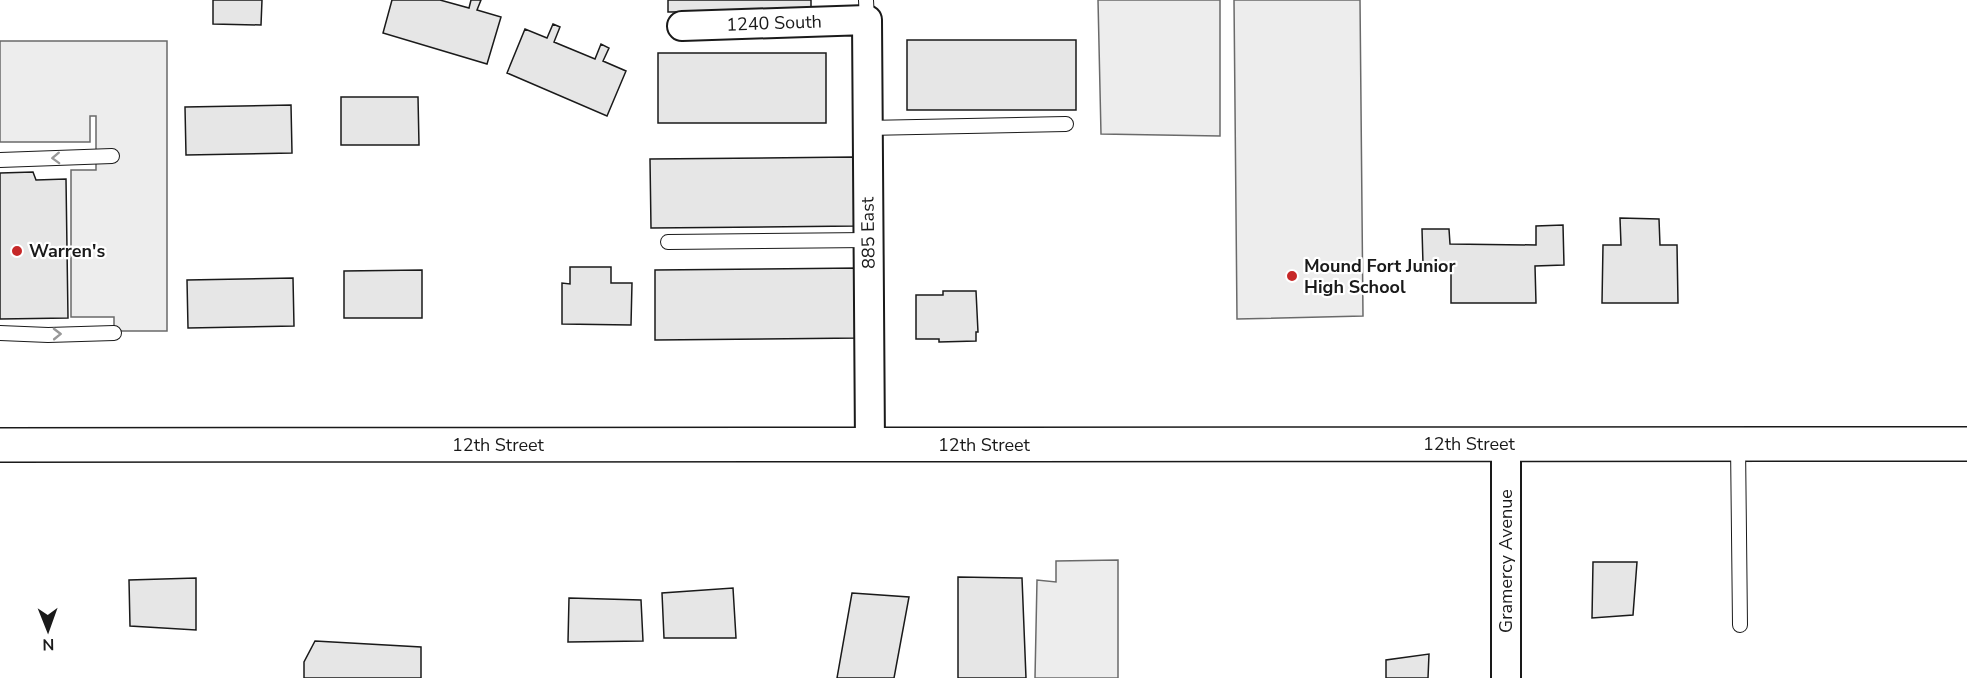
<svg xmlns="http://www.w3.org/2000/svg" width="1967" height="678" font-family="'Nunito Sans',sans-serif">
	<style>
		.parking { fill: #ededed; stroke: #6a6a6a; stroke-width: 1.5 }
		.building { fill: #e6e6e6; stroke: #1a1a1a; stroke-width: 1.5 }
		.lines { fill: none; stroke-linecap: round; stroke-linejoin: round }
		.lane-casing { stroke: #1a1a1a; stroke-width: 16 }
		.street-casing { stroke: #1a1a1a; stroke-width: 32 }
		.primary-casing { stroke: #1a1a1a; stroke-width: 36 }
		.lane { stroke: #fff; stroke-width: 14 }
		.street { stroke: #fff; stroke-width: 28 }
		.primary { stroke: #fff; stroke-width: 33 }
		.oneway { stroke: #989898 }
		.poi-dot { fill: #c62828; stroke: #fff; stroke-width: 2 }
		.labels { text-anchor: middle; dominant-baseline: central; stroke-width: 4.5; stroke-linejoin: round; paint-order: stroke }
		.street-label { font-size: 18px; fill: #1a1a1a; stroke: #fff }
		.poi-label { font-size: 18px; font-weight: bold; fill: #1a1a1a; stroke: #fff; text-anchor: start }
	</style>
	<rect width="100%" height="100%" fill="#fff"/>
	<path class="parking" d="M1098,0h122v136l-119,-2z
		M1234,0h126l3,316 -126,3z
		M0,41h167v290h-53v-14h-43v-147h25v-54h-6v26h-90z
		M1118,560v118h-83l2,-98 19,2v-21z"/>
	<path class="building" d="M213,0h49l-1,25 -48,-1z
		M392,0h48l29,8 2,-8h10l-4,10 24,7 -14,47 -104,-31z
		M668,0h143v11l-143,1z
		M553,24l7,3 -6,15 41,17 6,-15 8,4 -6,13 23,10 -19,45 -100,-43 18,-44 22,9z
		M907,40h169v70h-169z
		M658,53h168v70h-168z
		M341,97h77l1,48h-78z
		M291,105l1,48 -106,2 -1,-48z
		M854,157l1,69 -204,2 -1,-69z
		M33,172l3,8 30,-1 2,139 -68,1v-146z
		M1620,218l39,1 1,26h17l1,58h-76l1,-58h18z
		M1563,225l1,40 -29,1 1,37h-85v-39h-28l-1,-35h27l1,15 86,1v-19z
		M570,267h41v16h21l-1,42 -69,-1v-41l8,1z
		M859,268v70l-204,2v-70z
		M422,270v48h-78v-47z
		M293,278l1,48 -106,2 -1,-48z
		M943,291h33l2,41h-2v9l-37,1v-3h-23v-44h27z
		M1593,562h44l-4,53 -41,3z
		M958,577l64,1 4,100h-68z
		M196,578v52l-66,-4 -1,-46z
		M733,588l3,50h-72l-2,-45z
		M852,593l57,4 -15,81h-57z
		M569,598l72,2 2,41 -75,1z
		M315,641l106,6v31h-117v-16z
		M1429,654l-1,24h-42v-18z"/>
	<g class="lines">
		<defs>
			<path id="lane" d="M866,0l1,20
				M866,128l200,-4
				M0,160l112,-4
				M668,242l200,-2
				M0,333l48,2 66,-2
				M1738,444l2,181"/>
			<path id="street" d="M682,26l185,-6 3,425
				M1506,678v-234"/>
			<path id="primary" d="M0,445l1967,-1"/>
		</defs>
		<use href="#lane" class="lane-casing"/>
		<use href="#street" class="street-casing"/>
		<use href="#primary" class="primary-casing"/>
		<use href="#lane" class="lane"/>
		<use href="#street" class="street"/>
		<use href="#primary" class="primary"/>
	</g>
	<defs><path id="oneway-chevron" d="M-2-3.5L2.5 0L-2 3.5" fill="none" stroke-width="1.6" stroke-linecap="round" stroke-linejoin="round" transform="scale(1.5)"/></defs>
	<g class="oneway">
		<use href="#oneway-chevron" transform="translate(56 158) rotate(178)"/>
		<use href="#oneway-chevron" transform="translate(57 334) rotate(-1)"/>
	</g>
	<g class="poi-dot">
		<circle cx="17" cy="251" r="6"/>
		<circle cx="1292" cy="276" r="6"/>
	</g>
	<g class="labels">
		<g class="street-label">
			<text transform="translate(774 23) rotate(-2)">1240 South</text>
			<text transform="translate(868 233) rotate(-91)">885 East</text>
			<text x="1469" y="444">12th Street</text>
			<text x="498" y="445">12th Street</text>
			<text x="984" y="445">12th Street</text>
			<text transform="translate(1506 561) rotate(-90)">Gramercy Avenue</text>
		</g>
		<g class="poi-label">
			<text x="29" y="251">Warren's</text>
			<text x="1304" y="266">Mound Fort Junior<tspan x="1304" dy="21">High School</tspan></text>
		</g>
	</g>
	<g transform="translate(48 630) rotate(179)" stroke="#ffffff" stroke-width="4.5" paint-order="stroke">
	<path d="M0-4.5L10 22L0 15L-10 22Z" fill="#1a1a1a"/>
	<text y="-9" font-size="16" font-weight="bold" text-anchor="middle" fill="#1a1a1a">N</text>
	</g>
</svg>
